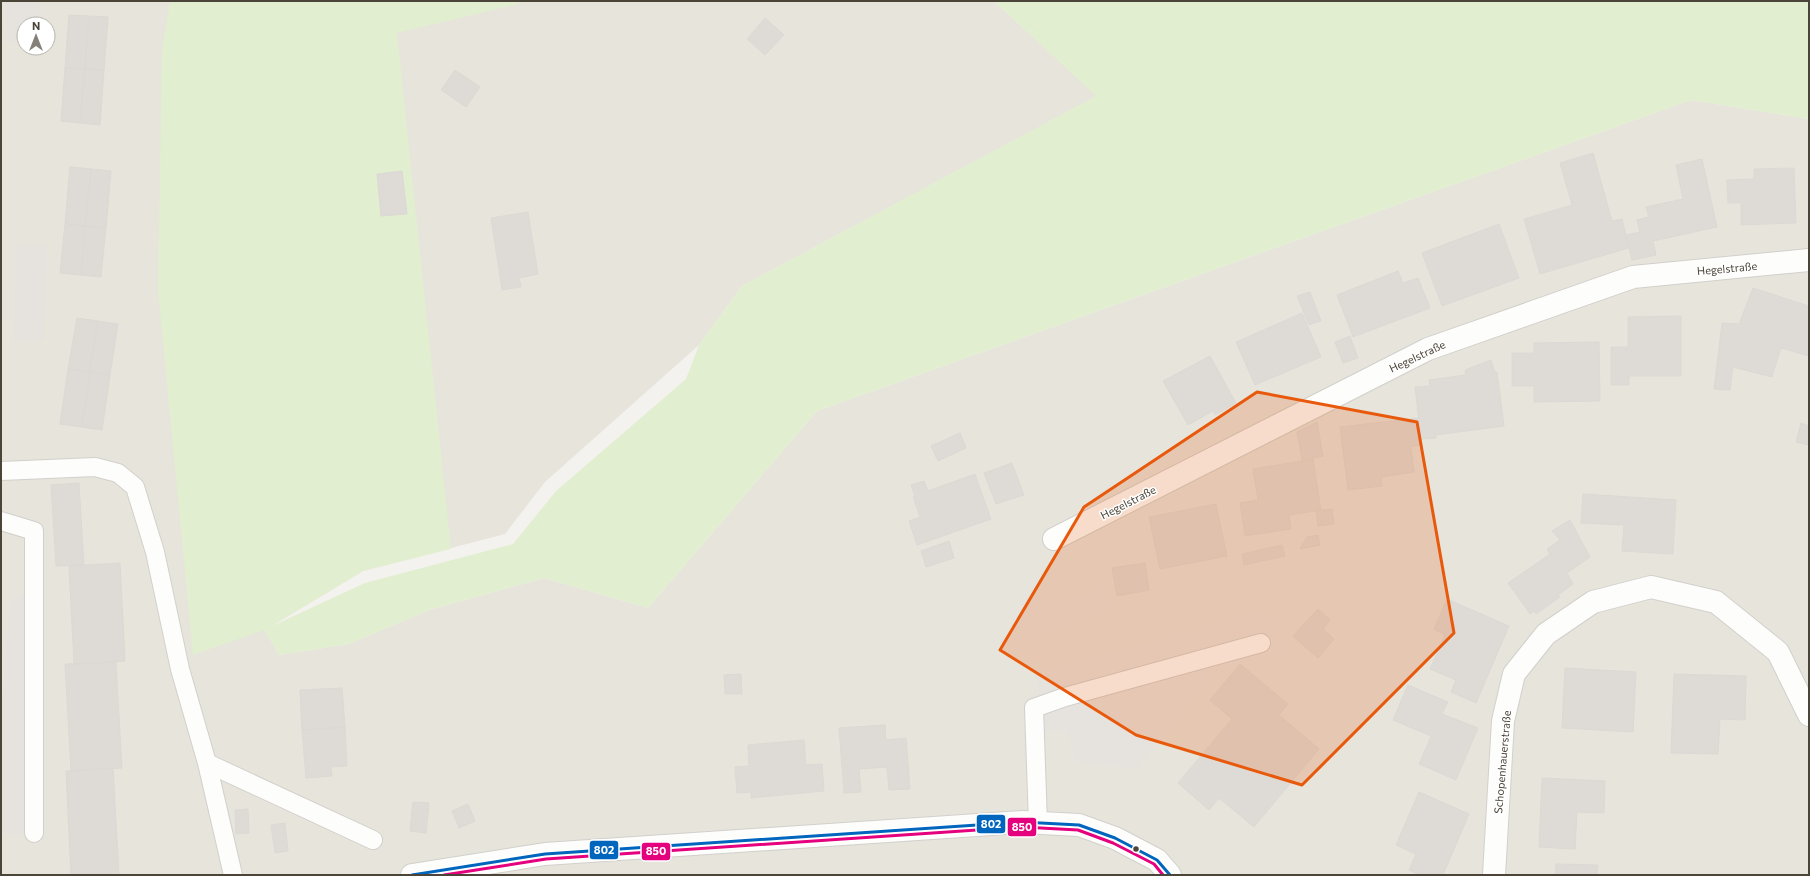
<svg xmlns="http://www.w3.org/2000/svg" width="1810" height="876" font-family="Commissioner,sans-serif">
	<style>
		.residential { fill: #e7e4dc; fill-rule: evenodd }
		.green { fill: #e1eecf }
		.parking { fill: #e6e3df }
		.building { fill: #dedbd6; stroke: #dcd9d4 }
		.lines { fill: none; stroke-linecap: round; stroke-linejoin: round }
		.service-casing { stroke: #d2d0cb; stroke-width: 20 }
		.minor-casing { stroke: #d2d0cb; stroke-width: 24 }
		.service { stroke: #fdfdfc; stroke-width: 18 }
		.minor { stroke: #fdfdfc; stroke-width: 22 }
		.bus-1-casing { stroke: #fff; stroke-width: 6 }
		.bus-2-casing { stroke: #fff; stroke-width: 6 }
		.bus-1 { stroke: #0065bd; stroke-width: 3 }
		.bus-2 { stroke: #e5007d; stroke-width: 3 }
		.marked { fill: #e8590c; fill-opacity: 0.2; stroke: #e8590c; stroke-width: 3; stroke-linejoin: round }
		.bus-dot { fill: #4b4439; stroke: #fff; stroke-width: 1.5 }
		.labels { text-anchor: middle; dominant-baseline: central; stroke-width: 3; stroke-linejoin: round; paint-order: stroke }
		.street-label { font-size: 11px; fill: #4b4439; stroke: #fff }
		.line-badge { stroke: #fff; stroke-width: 1.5 }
		.badge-label { font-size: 11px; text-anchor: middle; font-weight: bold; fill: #fff }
	</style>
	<rect width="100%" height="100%" fill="#f4f2ee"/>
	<path class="residential" d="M1,1h993l103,95 -355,190 -43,59 -154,137 -40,52 -142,37 -98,59 14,25 70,-11 80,-34 115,-32 104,30 169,-197 874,-311 118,19v756h-1808zM24,24h24v24h-24z"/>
	<path class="green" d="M170,1h349l-1,3 -121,29 54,516 -88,22 -93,56 95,-44 148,-39 43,-53 130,-112 13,-34 43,-59 354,-190 -102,-95h815v118l-118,-19 -874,311 -169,197 -104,-30 -115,32 -80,34 -70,11 -15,-25 -71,25 -35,-365 4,-240z"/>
	<path class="parking" d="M6,1h33l1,23h-16v17l-16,1z
		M16,245h31l-3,95 -30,1z
		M1105,582l5,28 -85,31 -4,-42 19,-3 16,6 19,-3 18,-7z
		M27,591l-1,243h-25v-122l9,-108z
		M1276,608l12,46 -69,13 -82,102 -62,-7 -5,-25 -5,-7 -39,1v-32l13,-4 -4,-24z"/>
	<path class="building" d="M69,15l20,1 -4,53 -20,-1z
		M89,16l19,1 -4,53 -19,-1z
		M765,18l19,17 -19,20 -18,-16z
		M65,68l20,1 -5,54 -19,-2z
		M85,69l19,1 -4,55 -20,-2z
		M455,70l25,17 -14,20 -25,-17z
		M1593,153l19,68 10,-2 7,29 -89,26 -16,-55 48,-14 -12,-42z
		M1702,159l15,68 -64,14 3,14 -24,5 -6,-25 14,-3 -3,-12 12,-3 -3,-10 37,-8 -7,-34z
		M70,167l21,2 -6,57 -20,-2z
		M1794,168l2,55 -55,2v-22h-13l-1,-23 27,-1v-10z
		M91,169l20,2 -5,57 -21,-2z
		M402,171l5,43 -26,2 -4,-42z
		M528,212l10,62 -19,4 2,9 -19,3 -11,-72z
		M65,224l20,2 -4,49 -21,-2z
		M1499,224l20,54 -77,28 -20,-53z
		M85,226l21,2 -5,49 -20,-2z
		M1398,271l5,12 15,-5 12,30 -77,29 -16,-42z
		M1753,288l56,18v50l-28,-8 -9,29 -39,-10 -3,23 -16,-1 8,-66 17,1z
		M1310,292l11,29 -12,4 -12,-29z
		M1302,313l19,44 -66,28 -19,-43z
		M1681,316v60h-52v9h-18v-38h17v-30z
		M77,318l21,3 -8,51 -22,-3z
		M98,321l20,3 -8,51 -20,-3z
		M1350,336l8,22 -15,5 -8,-21z
		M1599,342l1,59 -66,1v-16h-22v-33h22v-10z
		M1210,356l26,47 -21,12 -2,-4 -25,14 -25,-44z
		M1491,360l4,12h2l7,54 -68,9v3l-15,1 -6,-52 15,-1 -1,-6 37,-5 -1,-5z
		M68,369l22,3 -8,55 -22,-3z
		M90,372l20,3 -8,55 -20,-3z
		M1418,418l4,27 -11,2 3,25 -33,5 1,9 -34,4 -8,-63z
		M1317,422l6,34 -21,4 -5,-28z
		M1801,423l8,3 -1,19 -12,-3z
		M960,433l6,15 -28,13 -7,-15z
		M1313,459l8,51 -32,5 2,14 -46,7 -5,-33 18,-3 -5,-31z
		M1012,463l12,32 -28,9 -12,-31z
		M975,474l16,45 -74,26 -8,-24 11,-4 -7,-20h2l-4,-12 13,-4 4,10z
		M79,483l5,82 -28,1 -5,-81z
		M1583,494l93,6 -3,54 -51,-3 2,-26 -43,-2z
		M1216,504l11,52 -67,13 -11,-52z
		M1332,509l2,15 -16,2 -2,-15z
		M1570,520l20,37 -23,16 6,11 -15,11 2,2 -24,17 -2,-3 -4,3 -22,-31 42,-29 -3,-5 13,-9 -8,-9z
		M1318,535l2,10 -20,4 7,-12z
		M949,541l5,17 -28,9 -5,-16z
		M1282,545l3,11 -41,9 -2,-11z
		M120,563l5,98 -51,3 -5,-98z
		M1145,563l4,27 -32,6 -5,-28z
		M1447,599l62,27 -33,77 -25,-11 5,-12 -26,-11 15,-34 -11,-6z
		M1318,609l12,11 -7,9 11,10 -16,19 -25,-22z
		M116,662l6,106 -51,3 -6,-107z
		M1240,664l48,40 -9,11 40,34 -65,78 -35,-29 -10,12 -31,-27 54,-64 -22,-19z
		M1565,668l71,4 -3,60 -71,-4z
		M741,674l1,20h-17l-1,-19z
		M1674,674l72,2 -1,44 -25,-1 -2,35 -47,-1z
		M1408,685l40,17 -6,12 36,14 -22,52 -37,-16 12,-28 -38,-16z
		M342,688l3,39 -43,3 -2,-40z
		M885,725l1,15 20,-2 4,51 -21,1 -2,-23 -28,2 2,23 -17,1 -5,-65z
		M345,727l2,39 -16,1 1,9 -26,2 -4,-48z
		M804,740l2,25 16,-1 2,27 -73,7v-6l-14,1 -2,-26 14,-1 -1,-21z
		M113,768l6,107h-48l-5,-104z
		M1542,778l63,3 -1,32 -27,-1 -2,37 -36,-2z
		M1419,792l50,22 -26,61h-23l-11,-5 7,-16 -20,-9z
		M413,802l16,1 -3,30 -16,-2z
		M468,804l7,17 -16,7 -7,-17z
		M248,809l1,24 -13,1 -1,-24z
		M285,823l3,28 -13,2 -4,-28z
		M1556,864l42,1 -1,10h-42z"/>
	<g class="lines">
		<defs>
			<path id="service" d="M1,471l94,-4 23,6 17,14 20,65 25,117 27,94 26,112
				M1,521l33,10v302
				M207,763l166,77
				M1038,824l-4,-116 31,-11 196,-54"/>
			<path id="minor" d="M1054,539l374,-190 205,-72 176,-17
				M412,875l133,-21 477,-32 57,3 36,13 42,22 13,15
				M1494,875l9,-154 11,-47 32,-40 47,-32 58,-15 65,15 62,50 31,63"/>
		</defs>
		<use href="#service" class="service-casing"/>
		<use href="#minor" class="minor-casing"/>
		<use href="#service" class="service"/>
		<use href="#minor" class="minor"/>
		<defs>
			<path id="bus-1" d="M412,875l133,-21 477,-32 57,3 36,13 42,22 13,15"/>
			<path id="bus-2" d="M444,875l102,-16 476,-32 56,3 35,13 41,21 9,11"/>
		</defs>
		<use href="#bus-1" class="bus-1-casing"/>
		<use href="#bus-2" class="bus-2-casing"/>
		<use href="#bus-1" class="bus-1"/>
		<use href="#bus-2" class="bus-2"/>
	</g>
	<path class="marked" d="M1257,392l160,30 37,211 -152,152 -166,-50 -136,-85 84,-143z"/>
	<circle class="bus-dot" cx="1136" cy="849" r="3.5"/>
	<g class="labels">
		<g class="street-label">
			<text transform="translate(1727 268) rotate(-5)">Hegelstraße</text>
			<text transform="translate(1417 356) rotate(-25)">Hegelstraße</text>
			<text transform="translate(1128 502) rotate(-27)">Hegelstraße</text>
			<text transform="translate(1502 762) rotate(-85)">Schopenhauerstraße</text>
		</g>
	</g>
	<g class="line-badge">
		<rect x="976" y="814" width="30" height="20" rx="4" fill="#0065bd"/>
		<rect x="1007" y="817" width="30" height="20" rx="4" fill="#e5007d"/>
		<rect x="589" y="840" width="30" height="20" rx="4" fill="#0065bd"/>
		<rect x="641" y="842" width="30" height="19" rx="4" fill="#e5007d"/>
	</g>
	<g class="badge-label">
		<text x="991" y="828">802</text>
		<text x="1022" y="831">850</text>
		<text x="604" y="854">802</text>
		<text x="656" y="855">850</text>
	</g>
	<rect width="1810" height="876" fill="none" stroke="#4b4439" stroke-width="4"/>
	<g transform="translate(36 36)"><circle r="19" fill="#ffffff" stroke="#b7b4b0"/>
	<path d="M0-3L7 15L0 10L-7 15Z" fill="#868178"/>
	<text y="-6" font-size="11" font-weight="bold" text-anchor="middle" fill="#4b4439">N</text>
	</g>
</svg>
